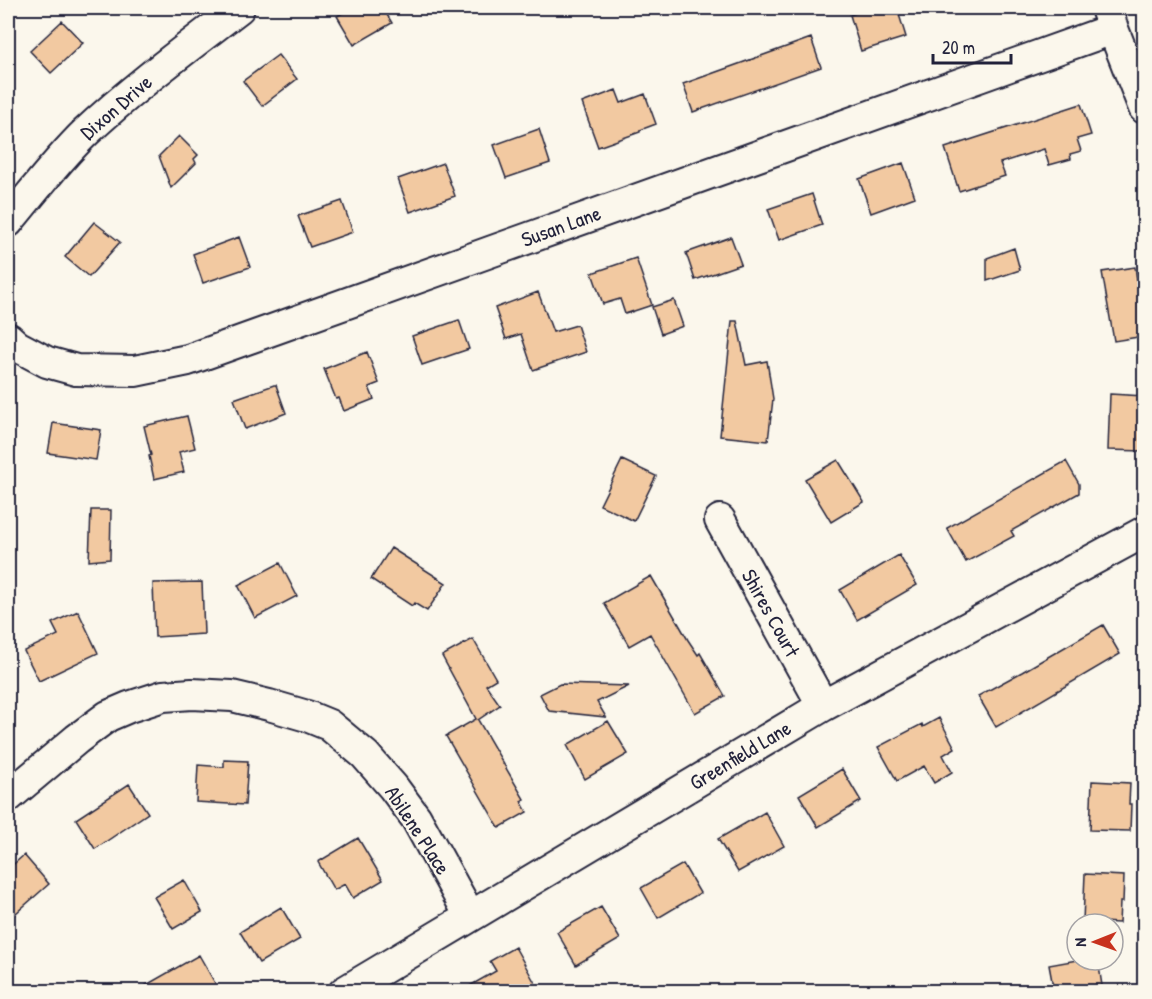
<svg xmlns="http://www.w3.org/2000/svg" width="1152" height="999" font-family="'Patrick Hand',sans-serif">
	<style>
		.building { fill: #f2c9a1; stroke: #22223b; stroke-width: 1.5 }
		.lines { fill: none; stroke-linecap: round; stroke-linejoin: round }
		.street-casing { stroke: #22223b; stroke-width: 34 }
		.street { stroke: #fbf7ec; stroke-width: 30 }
		.labels { text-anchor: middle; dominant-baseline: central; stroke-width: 4.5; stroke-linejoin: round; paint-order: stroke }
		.street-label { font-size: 21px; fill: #22223b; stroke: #fbf7ec }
	</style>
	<rect width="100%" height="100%" fill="#fbf7ec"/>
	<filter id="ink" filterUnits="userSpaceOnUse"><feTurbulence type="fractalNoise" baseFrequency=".0167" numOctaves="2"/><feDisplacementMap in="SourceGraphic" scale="12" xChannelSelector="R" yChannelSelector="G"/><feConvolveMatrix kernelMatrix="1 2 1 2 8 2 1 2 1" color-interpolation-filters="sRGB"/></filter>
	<g filter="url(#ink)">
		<path class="building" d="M352,8h31l9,15 -38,22 -17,-29z
			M871,8h26l9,29 -45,14 -11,-36z
			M62,21l21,22 -32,30 -21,-22z
			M811,38l10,29 -128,45 -10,-28z
			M278,55l19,24 -35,27 -19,-25z
			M616,90l5,13 24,-9 11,30 -16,6v2l-42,15 -16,-44z
			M1081,104l10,31 -14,4 4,12 -11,3 1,5 -22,6 -5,-16 -44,14 5,13 -46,15 -14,-43z
			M539,129l11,34 -44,15 -12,-33z
			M179,136l19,19 -4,4 2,4 -25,25 -12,-32z
			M443,163l12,33 -45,16 -12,-33z
			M903,163l12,34 -44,16 -12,-34z
			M812,194l10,31 -43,15 -11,-31z
			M342,201l11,31 -43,15 -12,-31z
			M94,222l26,20 -31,35 -24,-20z
			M239,237l11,30 -47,16 -10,-29z
			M731,237l10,27 -46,16 -9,-27z
			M1014,248l6,22 -33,11v-23z
			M636,258l16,47 -27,9 -5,-15 -17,5 -11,-31z
			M1135,267l9,55v14l-30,5 -12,-69z
			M538,292l15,40 24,-7 9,27 -53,18 -12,-36 -15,5 -11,-31z
			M674,300l9,26 -22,8 -9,-27z
			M459,320l10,29 -47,16 -10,-29z
			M732,321h5l9,44 21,-4 6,38 -5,42 -48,-5z
			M367,352l12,31 -10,4 5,12 -30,12 -5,-13 -3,1 -12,-30z
			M274,385h2l10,28 -41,16 -11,-30z
			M1110,394l34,2v55l-36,-1z
			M187,416l8,32 -16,4 5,20 -30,7 -5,-23 2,-1 -7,-29z
			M53,423l48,7 -5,30 -48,-7z
			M622,460l34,16 -22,45 -34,-16z
			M838,460l26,42 -33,20 -26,-43z
			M1066,461l13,23v9l-68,38 3,5 -48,26 -19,-34z
			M91,510h20l-1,49 -21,2z
			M391,548l55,35 -19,28 -13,-8 -2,3 -41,-27z
			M899,555l18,30 -60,35 -17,-30z
			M280,563l17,33 -42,22 -17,-33z
			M651,576l37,64 10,15 2,-2 25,43 -30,17 -45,-79 -21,12 -25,-43z
			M202,582l2,52 -49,3 -2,-54z
			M78,611l20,42 -59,28 -15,-30 34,-16 -6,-12z
			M1103,625l17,29 -124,73 -18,-31 44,-24z
			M473,639l23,40 -10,6 14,20 -22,15 46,79 -3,2 6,11 -28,16 -53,-92 30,-17 -34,-63z
			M560,684l69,2 -32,16 9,15 -57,-6 -9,-17z
			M939,718l16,30 -12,7 9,17 -18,11 -10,-17 -27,15 -19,-34 44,-23 1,3z
			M608,721l20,33 -43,25 -18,-34z
			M224,760l24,1 -3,44 -49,-3 2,-37 26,2z
			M842,769l19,32 -43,26 -19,-32z
			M1092,781l38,2 -1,21h2l-1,27 -40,-1z
			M129,784l19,29 -53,36 -19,-30z
			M765,812l19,34 -46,26 -20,-33z
			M358,838l25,42 -30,18 -8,-14 -11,6 -16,-28z
			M24,855l25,29 -41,36v-51z
			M683,864l17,29 -42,25 -17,-30z
			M1085,874l39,2 -1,26h-3l-1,21 -36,-2z
			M184,880l18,32 -29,17 -19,-32z
			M281,907l19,32 -41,24 -19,-31z
			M601,907l19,32 -44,26 -19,-33z
			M515,947l25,45h-81l37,-21 -6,-10z
			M199,955l21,37h-86z
			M1077,960h21l5,32h-49l-5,-27z"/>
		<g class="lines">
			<defs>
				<path id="street" d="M1106,8l7,21 31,79
					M8,222c25,-30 50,-63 78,-90 48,-45 101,-84 153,-124
					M8,338l9,8 30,16 29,8 59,1 53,-11 925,-331
					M720,520l103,186
					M8,797l69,-58 31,-23 21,-9 34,-11 29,-2 40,2 37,9 38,11 22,9 36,30 28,32 23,31 54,98
					M344,992l479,-286 321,-174"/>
			</defs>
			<use href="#street" class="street-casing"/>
			<use href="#street" class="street"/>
		</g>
	</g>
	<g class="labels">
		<g class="street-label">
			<text transform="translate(116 107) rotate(-41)">Dixon Drive</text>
			<text transform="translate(561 226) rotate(-20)">Susan Lane</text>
			<text transform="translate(771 613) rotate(61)">Shires Court</text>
			<text transform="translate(740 755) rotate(-31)">Greenfield Lane</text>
			<text transform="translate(418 830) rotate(57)">Abilene Place</text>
		</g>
	</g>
	<rect width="1152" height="999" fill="none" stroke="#fbf7ec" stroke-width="30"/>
	<rect x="15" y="15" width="1122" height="969" fill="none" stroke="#22223b" stroke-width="2" filter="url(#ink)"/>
	<g transform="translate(1095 942) rotate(269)"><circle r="28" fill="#fbf7ec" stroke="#a4a2a5" stroke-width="1.5"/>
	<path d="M0-4.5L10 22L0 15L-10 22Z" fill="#c8321e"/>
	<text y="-9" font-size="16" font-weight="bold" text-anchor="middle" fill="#22223b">N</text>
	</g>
	<path d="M933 54v9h78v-9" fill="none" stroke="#22223b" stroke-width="3"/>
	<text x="942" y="54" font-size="18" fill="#22223b" stroke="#fbf7ec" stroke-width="4.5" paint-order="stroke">20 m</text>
</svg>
